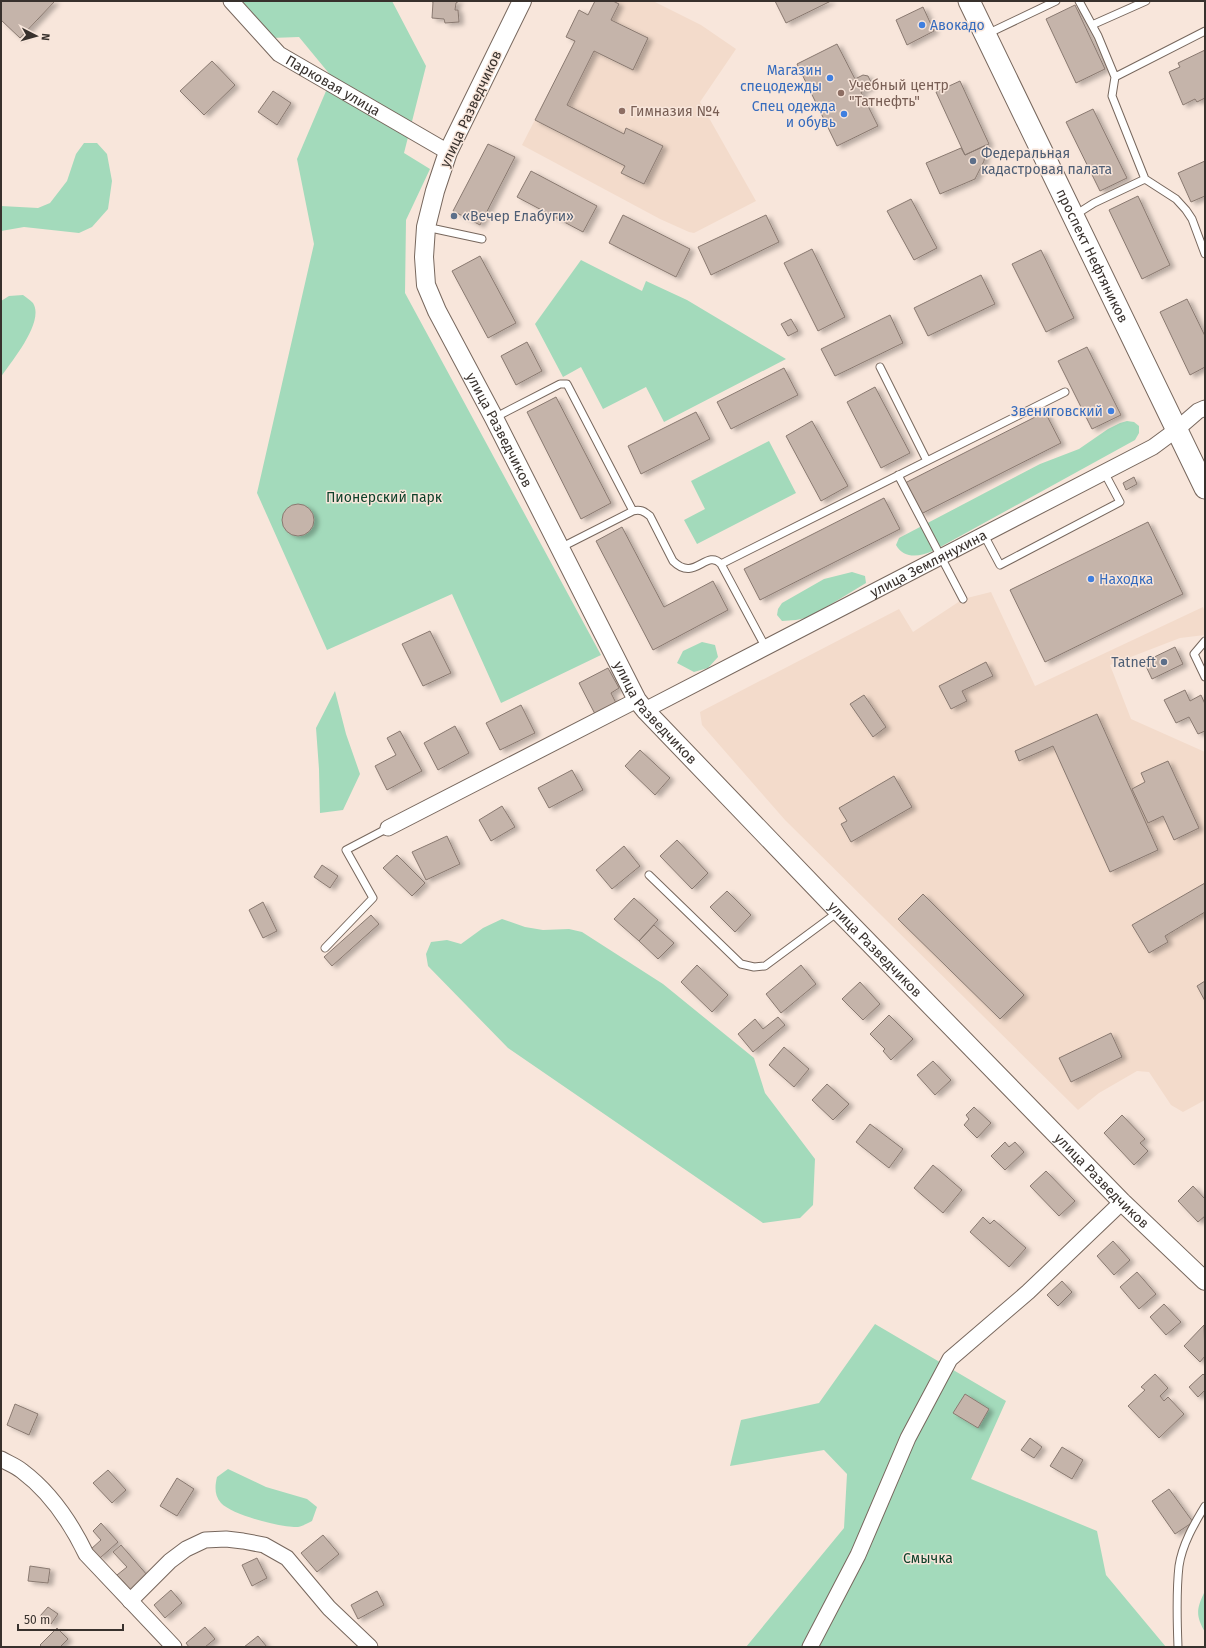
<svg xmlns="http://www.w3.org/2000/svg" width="1206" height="1648" font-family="'Fira Sans',sans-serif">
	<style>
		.built { fill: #f3dbcb }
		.green { fill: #a3dabb }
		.building { fill: #c5b4aa; stroke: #897970; filter: url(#shadow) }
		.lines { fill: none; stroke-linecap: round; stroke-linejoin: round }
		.service-casing { stroke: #77675d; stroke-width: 9 }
		.minor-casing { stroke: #77675d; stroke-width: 17 }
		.tertiary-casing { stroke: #77675d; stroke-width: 20 }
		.secondary-casing { stroke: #77675d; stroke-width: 23 }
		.service { stroke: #fff; stroke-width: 7 }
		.minor { stroke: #fff; stroke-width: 15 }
		.tertiary { stroke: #fff; stroke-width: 18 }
		.secondary { stroke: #fff; stroke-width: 21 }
		.shop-dot { fill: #3f7fe0; stroke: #f8e6db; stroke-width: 1.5 }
		.education-dot { fill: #8d6e63; stroke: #f8e6db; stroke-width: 1.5 }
		.service-dot { fill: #5c6f8a; stroke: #f8e6db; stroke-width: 1.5 }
		.labels { text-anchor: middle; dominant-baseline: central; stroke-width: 3; stroke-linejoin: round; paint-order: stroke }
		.shop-label { font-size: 14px; fill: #366cbe; stroke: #f8e6db; text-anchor: end }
		.street-label { font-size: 14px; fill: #38312d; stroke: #f8e6db }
		.education-label { font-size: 14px; fill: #785e54; stroke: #f8e6db; text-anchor: start }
		.service-label { font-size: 14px; fill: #4e5e75; stroke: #f8e6db; text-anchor: start }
		.park-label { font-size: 14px; fill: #0e412a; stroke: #f8e6db }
	</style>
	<defs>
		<filter id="shadow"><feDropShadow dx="4.5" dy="2.5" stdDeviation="2" flood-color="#0004"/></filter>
	</defs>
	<rect width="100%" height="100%" fill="#f8e6db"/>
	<path class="built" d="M595,1h58l48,24 35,24 -36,53 56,99 -62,32 -5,-1 -29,-13 -138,-74 53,-103 -9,-5 13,-27 9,5z
		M991,592l44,94 168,-79 2,5v23l-25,3 -70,27 21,54 74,33v348l-22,12 -12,-7 -22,-33 -12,-1 -38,22 -21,17 -293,-290 -83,-95 -2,-13 199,-103 14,23 50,-33z"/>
	<path class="green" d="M241,1h151l34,65 -22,87 26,16 -24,51 -1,73 196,362 -100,48 -49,-109 -125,56 -70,-157 57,-249 -17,-85 35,-82 -33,-40 -28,1z
		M84,143h13l10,11 5,27 -4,28 -16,18 -13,6 -55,-6 -23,4v-25l37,2 12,-5 17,-22 9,-27z
		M581,260l61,31 4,-10 41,19 99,59 -122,63 -18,-35 -43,22 -22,-42 -18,10 -28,-53z
		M23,295c3,2 7,5 10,8 12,19 -22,59 -32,74v-76l8,-5z
		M1127,421l7,1 5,4v7l-4,7 -202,111c-14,6 -29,8 -37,-6l3,-7 141,-74 39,-15 29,-20 12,-6z
		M769,441l27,52 -99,51 -13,-24 21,-11 -14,-28z
		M852,572l13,4 1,7 -56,34 -14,3 -14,1 -5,-6 1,-6 4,-6 42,-24z
		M702,642l13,3 3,12 -10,11 -14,4 -17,-9 6,-12z
		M335,691l11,43 14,40 -17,36 -23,3 -1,-44 -3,-41z
		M502,919l23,8 18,3 26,-1 13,3 81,52 91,74 11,35 50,66 -2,46 -13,13 -37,5 -255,-175 -80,-82 -2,-12 5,-12 16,-2 14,4 22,-16z
		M875,1324l131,77 -35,78 126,52 9,44 60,72h-420l98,-119 3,-54 -23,-24 -94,16 11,-46 78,-17z
		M228,1469l38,18 41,12 10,8 -5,14c-4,2 -9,5 -14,6 -16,1 -66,-12 -77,-24 -7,-8 -6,-17 -4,-26z
		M1204,1593h1v39c-9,-16 -9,-22 -1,-39z"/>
	<path class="building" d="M1,1h54l-35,37 -19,-18z
		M430,1h29l-3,2 -1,7h3l1,12 -14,1 -1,-4 -12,-1 1,-16z
		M595,1h18l6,3 -8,16 37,18 -15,32 -39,-19 -27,54 57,29 2,-6 37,18 -19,38 -23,-11 4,-7 -90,-46 40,-79 -9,-4 13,-27 9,5z
		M775,1h56l-45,22z
		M1075,5l30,64 -29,14 -30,-64z
		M923,7l11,24 -27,14 -11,-25z
		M837,44l18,35 8,-4 5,1 3,6 -1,5 -9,5 17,34 -41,20 -40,-82z
		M1205,50v48l-8,4 -2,-3 -12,6 -14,-33 11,-5 -2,-4z
		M212,61l23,24 -31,30 -24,-24z
		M960,81l29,63 -24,11 -29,-63z
		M273,91l18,12 -14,22 -19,-13z
		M1093,109l34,69 -27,13 -34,-69z
		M488,144l27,13 -35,68 -27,-14z
		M986,145l-2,16 -9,18 -35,15 -14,-31 35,-15 4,7z
		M1205,161v35l-14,6 -13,-29z
		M531,171l66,35 -14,26 -66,-35z
		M1138,196l32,69 -28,14 -33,-69z
		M911,199l26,49 -23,12 -27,-49z
		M623,215l67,34 -14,28 -67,-34z
		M766,215l13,27 -68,33 -13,-28z
		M812,249l33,68 -27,14 -34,-68z
		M1041,250l33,68 -28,14 -34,-68z
		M480,256l36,67 -28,15 -36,-67z
		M981,275l14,29 -67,32 -14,-28z
		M1187,299l18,37v31l-15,8 -30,-63z
		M890,315l13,28 -68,33 -14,-27z
		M791,319l7,12 -10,5 -7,-12z
		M527,342l15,29 -26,14 -15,-29z
		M1087,347l34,68 -29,14 -34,-68z
		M784,368l14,27 -67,34 -14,-27z
		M875,387l35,66 -29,15 -34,-66z
		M556,397l55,106 -30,16 -54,-107z
		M696,412l14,27 -69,35 -13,-28z
		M1045,412l16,31 -140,71 -16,-31z
		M812,421l36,65 -27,15 -35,-65z
		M1134,477l3,7 -11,6 -3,-7z
		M884,498l16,31 -140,71 -16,-31z
		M282 520a16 16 0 1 1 32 0a16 16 0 1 1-32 0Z
		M1148,522l35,72 -138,68 -35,-72z
		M622,527l42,80 49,-26 15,29 -75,40 -57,-109z
		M430,631l21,42 -28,13 -21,-42z
		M1175,647l8,17 -31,15 -8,-17z
		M986,662l7,14 -31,15 5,10 -16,8 -12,-23z
		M608,668l11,20 -8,5 5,10 -21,11 -16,-31z
		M1185,690l5,11 11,-6 4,9v27l-7,3 -9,-17 -13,6 -12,-23z
		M864,695l22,32 -13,10 -23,-33z
		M521,705l14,28 -35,17 -14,-27z
		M1097,714l61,136 -48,22 -57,-126 -34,15 -4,-10z
		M455,726l14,27 -31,17 -14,-27z
		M400,731l22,40 -35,19 -12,-24 21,-11 -9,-17z
		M640,750l30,28 -15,17 -30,-29z
		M1168,761l31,67 -25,12 -11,-24 -15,7 -16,-34 13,-7 -4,-9z
		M572,770l11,20 -34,18 -11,-20z
		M894,776l18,31 -61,35 -10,-18 6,-3 -8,-13z
		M502,806l13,21 -24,14 -12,-21z
		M447,836l13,28 -34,16 -14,-28z
		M677,840l31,33 -16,16 -32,-33z
		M624,846l16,20 -28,23 -16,-19z
		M397,855l28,28 -13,13 -29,-28z
		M322,865l16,11 -8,12 -16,-11z
		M1205,883v29l-40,24 3,6 -19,11 -17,-28z
		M727,891l24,24 -16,17 -25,-25z
		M923,894l101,101 -24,24 -102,-100z
		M634,898l24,22 -19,21 -25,-22z
		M263,902l14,29 -14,7 -14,-28z
		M371,915l8,9 -47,42 -8,-9z
		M654,925l20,18 -16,16 -19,-18z
		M697,965l31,30 -16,17 -31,-30z
		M801,965l15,19 -35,29 -15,-19z
		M1205,981v20l-8,-15z
		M860,982l20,22 -17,16 -21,-21z
		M889,1015l24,24 -22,21 -8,-9 2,-2 -15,-15z
		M778,1017l7,8 -32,27 -15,-18 17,-15 8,10z
		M1111,1033l11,24 -51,25 -12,-24z
		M784,1047l25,22 -15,18 -25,-22z
		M933,1061l18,19 -16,15 -18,-20z
		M827,1084l22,20 -16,16 -21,-20z
		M974,1107l17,16 -14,15 -13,-13 5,-6 -3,-4z
		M1122,1115l23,24 -5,4 8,8 -14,14 -30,-32z
		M870,1124l33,25 -14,19 -33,-26z
		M1005,1142l4,5 6,-5 9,10 -19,18 -14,-14z
		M933,1165l29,25 -19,23 -29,-25z
		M1046,1171l29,30 -16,15 -29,-30z
		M1193,1186l12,13v17l-7,6 -20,-21z
		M983,1217l7,7 4,-4 32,28 -17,19 -39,-35z
		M1113,1241l17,19 -16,15 -17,-19z
		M1137,1272l19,22 -17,15 -19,-22z
		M1062,1281l10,11 -14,14 -11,-11z
		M1164,1304l17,18 -15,13 -16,-18z
		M1204,1325l1,31 -5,6 -16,-16z
		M1155,1374l13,14 -8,8 4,5 4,-4 16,17 -25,24 -31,-32 17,-16 -4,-3z
		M1203,1374l2,2v14l-7,7 -9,-10z
		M965,1394l24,15 -11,19 -25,-15z
		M15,1404l23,10 -9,21 -22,-10z
		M1030,1438l12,9 -8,11 -13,-8z
		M1062,1447l21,13 -11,19 -22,-13z
		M108,1470l18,20 -14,13 -19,-20z
		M177,1478l17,11 -17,27 -17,-10z
		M1169,1489l24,33 -18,12 -23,-33z
		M101,1523l17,19 -18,16 -9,-9 10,-9 -8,-9z
		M323,1535l16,19 -22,18 -16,-19z
		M121,1545l27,31 -16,15 -15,-16 10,-8 -14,-15z
		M257,1558l10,20 -15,8 -10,-21z
		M30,1566l20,3 -2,14 -20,-2z
		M171,1590l11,13 -17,15 -11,-13z
		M377,1591l7,14 -26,14 -7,-14z
		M48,1607l10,7 -7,10 -11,-8z
		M205,1627l10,12 -10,8h-16l-3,-4z
		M57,1628l11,11 -8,8h-18l-2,-2z
		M258,1636l9,11h-23z"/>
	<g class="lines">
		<defs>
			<path id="service" d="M1079,1l19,35 17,41 -3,19 33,83 31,20 10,11 6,9 13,35
				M1092,25l54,-24
				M987,34l69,-33
				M1115,77l90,-46
				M1075,215l19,-12 51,-24
				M426,227l56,12
				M880,367l47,94
				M494,418l66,-34h7l66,127
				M898,475l65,124
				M984,535l16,30 120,-63 -16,-30
				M560,548l73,-37c7,-2 11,0 17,5l23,45c22,22 33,-13 48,3l45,84
				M721,564l344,-172
				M1205,641l-11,13 11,23
				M649,875l92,89 13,3 11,-1 73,-54
				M325,948l48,-50 -27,-48 42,-22
				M1178,1647c-1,-26 -2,-55 1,-81 3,-21 15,-42 26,-60"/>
			<g id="minor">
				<path id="s1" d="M231,1l48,53 169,98"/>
				<path id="s2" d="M645,710l508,-263 23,-17 22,-19 7,-3"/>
				<path d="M388,828l249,-128"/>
				<path d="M1,1459c7,4 15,7 21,12 28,21 49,52 64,83l88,93"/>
				<path d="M130,1601l40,-40 16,-12 19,-9 21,-1 17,2 21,4 23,13 42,50 41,39"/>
				<path d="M810,1647l48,-92 50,-117 42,-79 78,-67 94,-90"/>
			</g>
			<g id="tertiary">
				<path id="s3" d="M522,1l-74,151 -13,39 -9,36 -2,30 2,28 11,26 57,107 143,282 8,10 193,201 284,291 83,79"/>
			</g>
			<g id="secondary">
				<path id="s4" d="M969,1l236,487"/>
			</g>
		</defs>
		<use href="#service" class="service-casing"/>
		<use href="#minor" class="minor-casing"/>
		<use href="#tertiary" class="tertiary-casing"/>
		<use href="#secondary" class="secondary-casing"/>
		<use href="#service" class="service"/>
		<use href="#minor" class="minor"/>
		<use href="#tertiary" class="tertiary"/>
		<use href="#secondary" class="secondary"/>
	</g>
	<g class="shop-dot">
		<circle cx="922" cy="25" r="4"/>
		<circle cx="830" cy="78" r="4"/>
		<circle cx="844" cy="114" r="4"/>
		<circle cx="1111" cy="411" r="4"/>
		<circle cx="1091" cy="579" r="4"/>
	</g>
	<g class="education-dot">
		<circle cx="841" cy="93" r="4"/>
		<circle cx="622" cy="111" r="4"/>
	</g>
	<g class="service-dot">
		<circle cx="973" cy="161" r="4"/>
		<circle cx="454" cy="216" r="4"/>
		<circle cx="1164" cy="662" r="4"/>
	</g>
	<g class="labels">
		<g class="shop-label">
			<text x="930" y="25" text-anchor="start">Авокадо</text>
			<text x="822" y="70">Магазин<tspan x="822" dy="16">спецодежды</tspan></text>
			<text x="836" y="106">Спец одежда<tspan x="836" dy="16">и обувь</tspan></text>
			<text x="1103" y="411">Звениговский</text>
			<text x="1099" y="579" text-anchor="start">Находка</text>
		</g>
		<g class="street-label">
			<text stroke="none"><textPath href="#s1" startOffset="134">Парковая улица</textPath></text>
			<text transform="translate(471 109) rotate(-65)">улица Разведчиков</text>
			<text stroke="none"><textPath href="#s4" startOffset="283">проспект Нефтяников</textPath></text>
			<text stroke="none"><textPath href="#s3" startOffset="467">улица Разведчиков</textPath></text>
			<text stroke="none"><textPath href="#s2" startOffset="319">улица Землянухина</textPath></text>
			<text stroke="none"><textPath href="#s3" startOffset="791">улица Разведчиков</textPath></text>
			<text stroke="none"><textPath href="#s3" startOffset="1115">улица Разведчиков</textPath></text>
			<text stroke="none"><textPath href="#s3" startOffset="1439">улица Разведчиков</textPath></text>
		</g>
		<g class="education-label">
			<text x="849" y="85">Учебный центр<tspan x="849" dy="16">"Татнефть"</tspan></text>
			<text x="630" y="111">Гимназия №4</text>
		</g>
		<g class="service-label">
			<text x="981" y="153">Федеральная<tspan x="981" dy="16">кадастровая палата</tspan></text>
			<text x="462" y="216">«Вечер Елабуги»</text>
			<text x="1156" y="662" text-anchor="end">Tatneft</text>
		</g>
		<g class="park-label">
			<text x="384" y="497">Пионерский парк</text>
			<text x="928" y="1558">Смычка</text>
		</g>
	</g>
	<rect width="1206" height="1648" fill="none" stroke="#38312d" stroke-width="4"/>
	<g transform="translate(36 36) rotate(96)" stroke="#f8e6db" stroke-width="3" paint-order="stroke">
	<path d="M0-3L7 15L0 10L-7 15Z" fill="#38312d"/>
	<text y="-6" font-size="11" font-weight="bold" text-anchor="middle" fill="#38312d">N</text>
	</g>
	<path d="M18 1624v6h105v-6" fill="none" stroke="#38312d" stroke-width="2"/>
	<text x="24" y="1624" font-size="12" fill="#38312d" stroke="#f8e6db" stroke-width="3" paint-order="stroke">50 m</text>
</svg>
